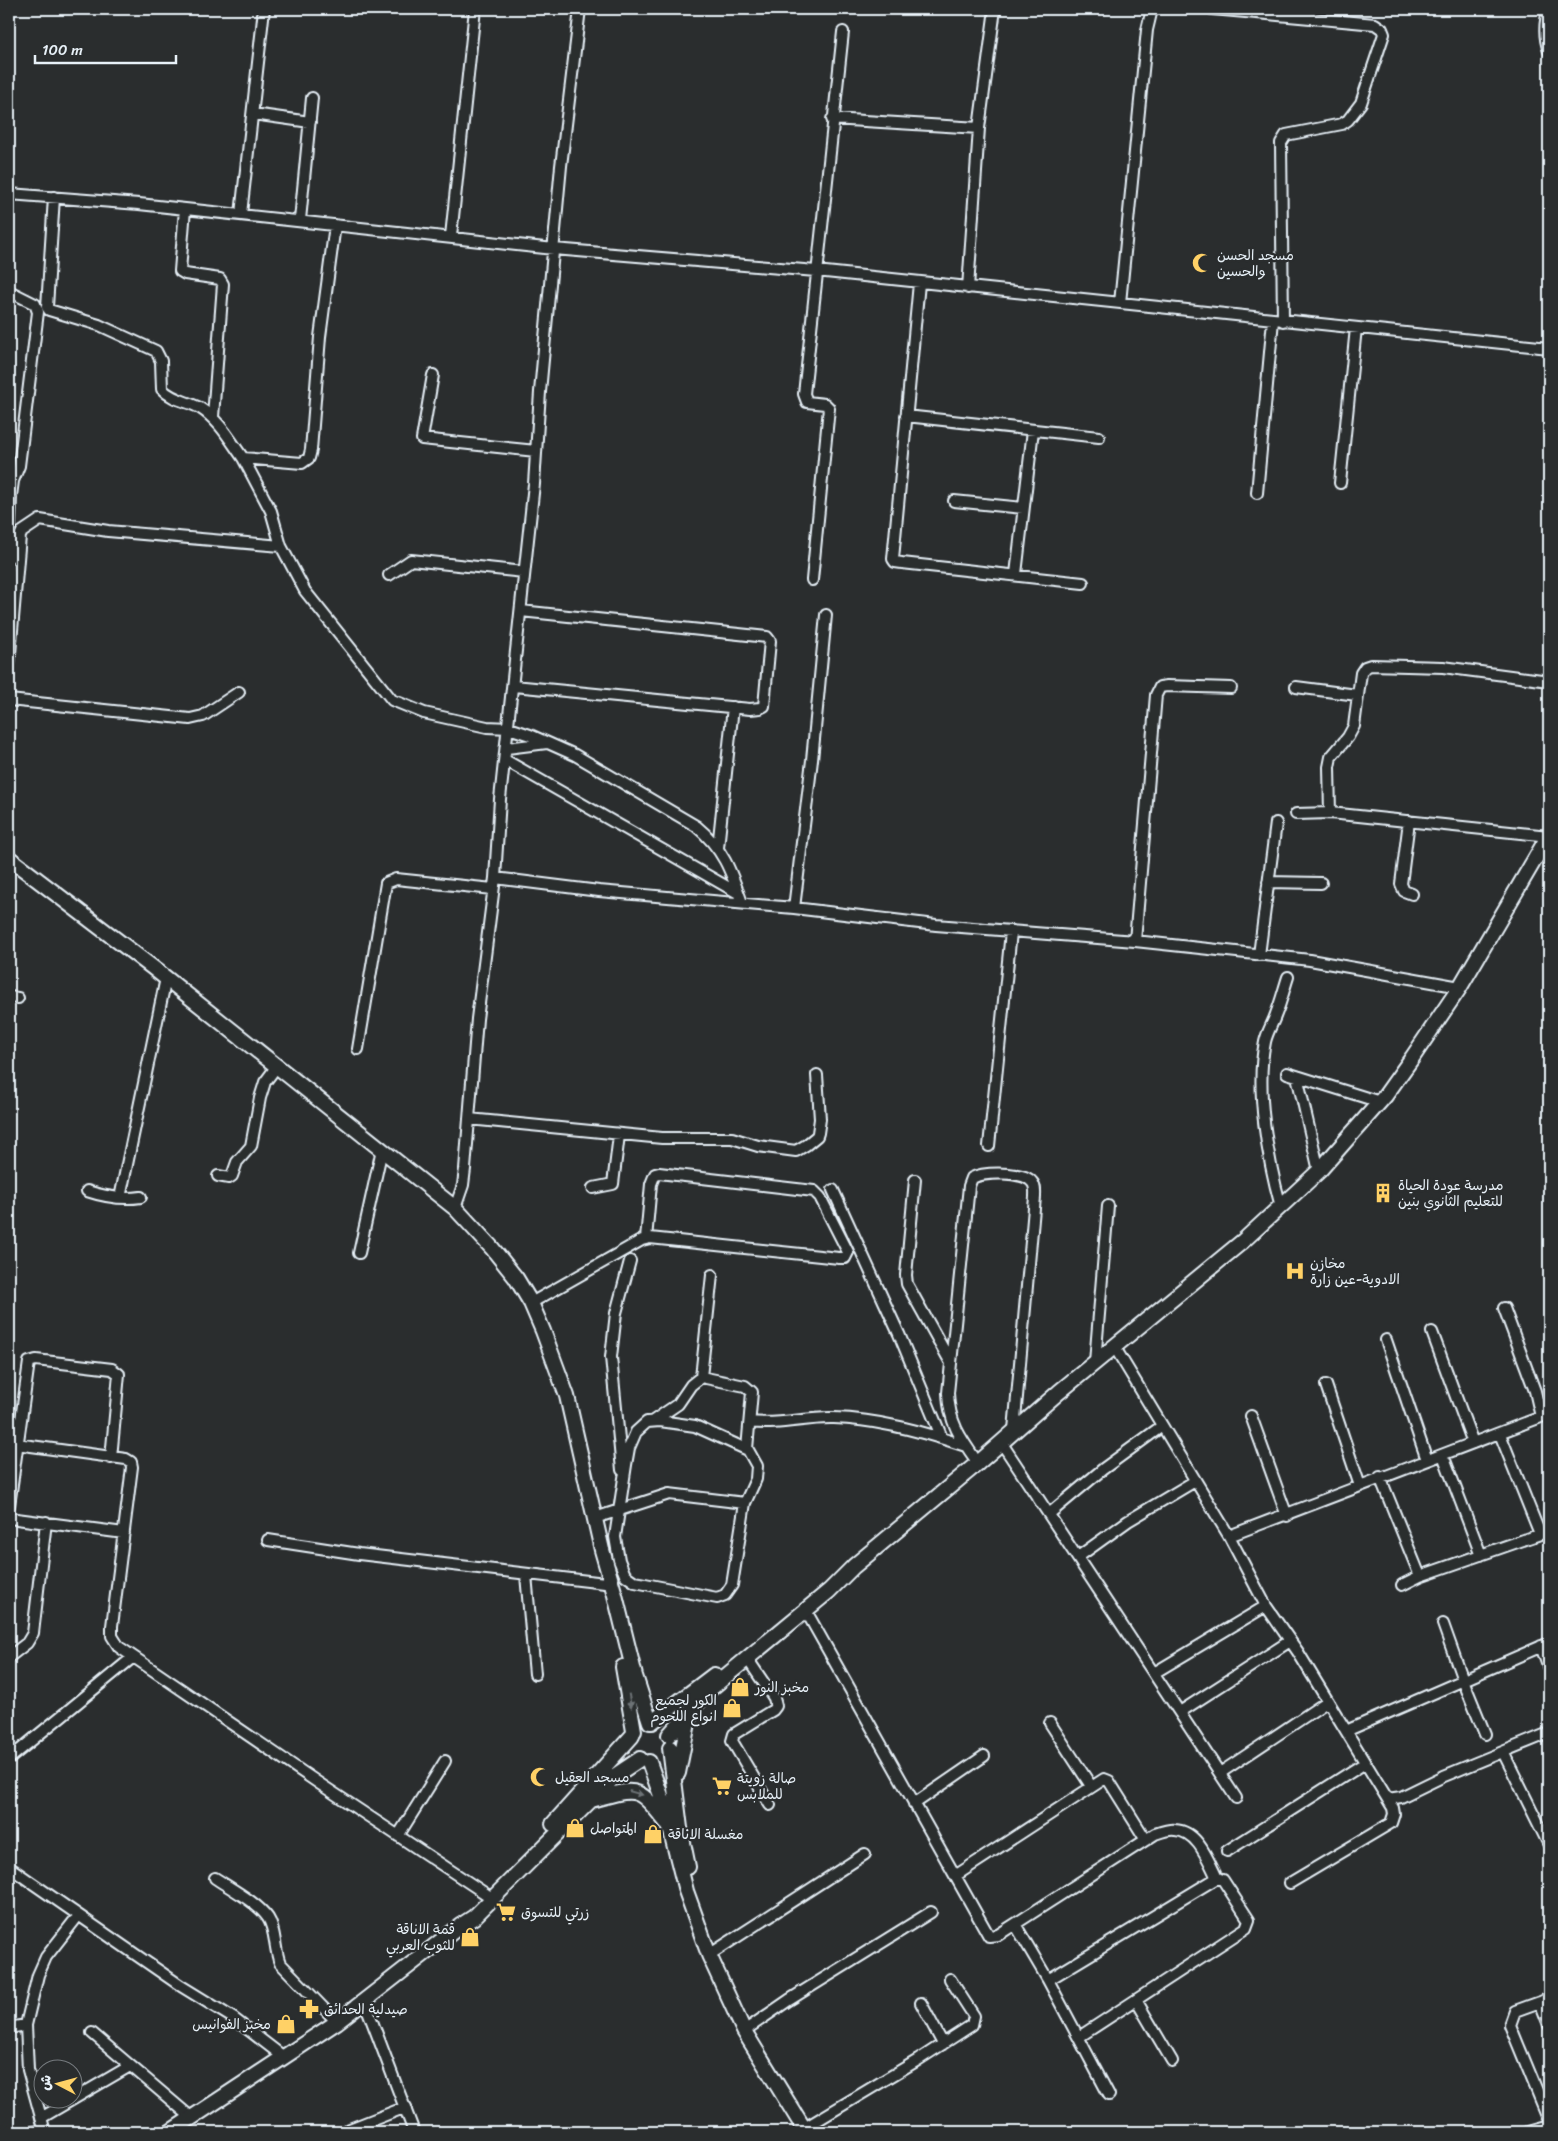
<svg xmlns="http://www.w3.org/2000/svg" width="1558" height="2141" font-family="Sriracha,'Playpen Sans Arabic',sans-serif">
	<style>
		.lines { fill: none; stroke-linecap: round; stroke-linejoin: round }
		.street-casing { stroke: #e8f1f8; stroke-width: 14 }
		.secondary-casing { stroke: #e8f1f8; stroke-width: 18 }
		.street { stroke: #2a2d2e; stroke-width: 10 }
		.secondary { stroke: #2a2d2e; stroke-width: 14 }
		.oneway { fill: #6c7275 }
		.labels { text-anchor: middle; dominant-baseline: central; stroke-width: 4.5; stroke-linejoin: round; paint-order: stroke }
		.poi-label { font-size: 14px; fill: #e8f1f8; stroke: #2a2d2e; text-anchor: start }
	</style>
	<rect width="100%" height="100%" fill="#2a2d2e"/>
	<filter id="ink" filterUnits="userSpaceOnUse"><feTurbulence type="fractalNoise" baseFrequency=".02" numOctaves="2"/><feDisplacementMap in="SourceGraphic" scale="10" xChannelSelector="R" yChannelSelector="G"/><feConvolveMatrix kernelMatrix="1 2 1 2 8 2 1 2 1" color-interpolation-filters="sRGB"/></filter>
	<g filter="url(#ink)">
		<g class="lines">
			<defs>
				<path id="street" d="M1212,9l163,15 7,5 2,5 -23,69 -13,17 -6,4 -56,11 -5,8 2,178
					M1549,9c-5,13 -5,29 0,42
					M253,114l57,8
					M832,119l147,9
					M9,194l130,10 415,45 262,22 733,77
					M54,197l-7,110 2,3 50,15 57,26 5,10 1,28c10,11 25,12 38,19 19,12 30,32 43,50l59,5 7,-5 2,-8 9,-113 15,-112
					M185,209l-5,62 5,3 35,5 3,5 -10,133
					M241,214l23,-205
					M300,220l12,-122
					M451,236l24,-227
					M919,283l-26,276 2,3 7,1 181,20
					M968,288l11,-160 16,-119
					M9,291l26,13 3,8 -19,154 -6,15 -2,15 -2,61
					M1120,303l27,-273 5,-21
					M433,375l-11,64 114,12
					M906,416l193,21
					M1340,483l16,-155
					M1257,493l16,-173
					M954,501l69,7
					M281,546l24,45 87,109 32,13 63,14 22,1 21,7 45,20 121,71c27,22 35,45 46,77
					M1016,574l17,-144
					M389,575l22,-15 113,12
					M812,580l17,-172 -4,-4 -18,-2 -3,-8 39,-362
					M9,666l11,-130 2,-4 18,-12 68,11 173,15 -10,-35 -28,-53
					M514,686l236,23 10,-1 4,-2 6,-65 -3,-4 -246,-26
					M1296,687l61,8
					M9,700l181,19 13,-3 36,-24
					M507,748l40,-5
					M505,760l233,133
					M1330,813l-1,-46 2,-10 17,-20 6,-11 7,-53 4,-6 6,-2 72,2 106,14
					M1296,814l34,-1 219,23
					M1409,821l-8,63 3,7 8,3
					M718,848l15,-141
					M495,878l104,13 195,17 142,17 199,16 175,19 150,27
					M1268,882l53,1
					M794,908l18,-148 14,-145
					M1135,941l21,-246 4,-8 7,-1 64,2
					M1259,955l17,-132
					M9,997l9,1
					M358,1049l28,-166 10,-4 97,10
					M1287,1073l93,29
					M1297,1076l22,95
					M469,1119l193,19h70l26,8 38,5 10,-6 11,-9 1,-3 2,-14 -3,-44
					M989,1146l22,-214
					M218,1176l11,2 3,-2 5,-14 14,-16 9,-48 5,-16 12,-16
					M915,1180l-9,95 1,9 44,79
					M593,1188l20,-4 6,-49
					M833,1190l66,144 43,104
					M87,1191c18,6 35,9 54,6
					M120,1198l46,-220
					M1281,1207c-13,-47 -26,-117 -16,-165 2,-10 8,-19 11,-28 5,-12 8,-25 12,-37
					M455,1208l8,-23 2,-16 12,-150 18,-141 5,-79 34,-315 6,-92 21,-226 19,-157
					M359,1253l23,-104
					M531,1303l111,-63 8,-2 189,20h6l3,-6 -28,-55 -6,-6 -155,-18 -4,1 -4,10 -5,55
					M1432,1332l41,111
					M1386,1340l41,120
					M1114,1346l115,190 37,70 32,46 95,156 1,6 -3,9 -101,60
					M1095,1362l13,-156
					M701,1377l11,-102
					M1326,1385l34,101
					M1251,1416l36,100
					M653,1421l25,-17 13,-19 10,-8 44,9 7,6 -5,57
					M660,1421l35,5 53,24 9,16 -1,13 -11,24 -13,82 -7,10 -8,3 -82,-16 -10,-7 -6,-15 -4,-23 11,-72 3,-17 7,-16 11,-10z
					M750,1422c30,4 55,-5 84,-4 44,1 90,14 132,28
					M1500,1434l40,100
					M1001,1442l235,356
					M9,1443l117,16 5,3 1,5 -20,159v10l7,11 201,137 166,110
					M1443,1455l38,100
					M978,1463c-17,-24 -29,-40 -30,-70l21,-207 3,-8c11,-6 52,-7 60,4 4,4 3,10 3,15l-21,233
					M622,1470l-11,-113 5,-44 14,-52
					M1380,1477l40,99
					M9,1506l20,-144 7,-2 76,9 7,5 -8,84
					M1049,1514l54,-45 59,-43
					M9,1518l115,15
					M595,1518l74,-24 76,9
					M1229,1536l312,-119 -6,-26 -31,-83
					M268,1540l91,14 246,29
					M1078,1557l50,-36 67,-40
					M526,1575l9,99
					M1402,1585l18,-9 129,-45
					M806,1611l183,325 9,-1 157,-101c6,-2 14,-5 20,-4 23,1 33,30 42,48
					M1443,1624l20,56 22,54
					M1541,1646l8,23
					M9,1657l18,-14 6,-10 13,-111
					M747,1658l27,40 2,8 -3,4 -39,24 -2,7 38,64
					M1154,1673l112,-67
					M1180,1712l110,-71
					M1050,1723l41,63
					M1346,1731l203,-88
					M1503,1752l46,93
					M9,1759l123,-101
					M1220,1773l108,-72
					M1388,1799l13,-2 43,-21 105,-43
					M914,1804l70,-48
					M398,1836l47,-75
					M1227,1851l138,-88
					M9,1867l172,119 52,32 52,40
					M955,1876l149,-97 5,2 37,59
					M215,1878c15,10 43,25 53,40 8,12 6,31 12,45l57,59
					M1015,1924l33,56 61,115
					M709,1955l156,-101
					M1048,1980l169,-102 6,2 26,40 -3,8 -167,109
					M1549,1998l-9,4 9,23
					M364,2000l50,132
					M1136,2000l36,61
					M1540,2002l-25,9 -5,14 39,95
					M921,2003l22,41
					M9,2028l17,-3
					M744,2031l45,-31 142,-88
					M92,2033l100,85
					M41,2118l89,-52
					M803,2129l115,-69 54,-35 2,-9 -24,-37
					M32,2132l12,-1
					M45,2132l-17,-62 -2,-45 12,-50 8,-18 32,-41
					M342,2132l64,-25
					M1528,2132l21,-6"/>
				<path id="secondary" d="M9,858l143,109 303,241 37,40 24,30 15,25 12,28 24,65 35,154 13,45 20,81 15,46
					M623,1667l11,64
					M652,1722l62,-47
					M669,1735l40,-45 120,-99 25,-25 124,-103 81,-71 184,-151 76,-70 66,-75 27,-38 48,-71 89,-152
					M670,1748l10,80 8,39
					M649,1762l15,42 22,87 23,64 35,76 62,101
					M678,1773l12,-60
					M591,1800c47,-12 45,-16 76,23
					M553,1824l79,-88
					M170,2132l167,-110 123,-96 14,-9 142,-142 24,-16"/>
			</defs>
			<use href="#street" class="street-casing"/>
			<use href="#secondary" class="secondary-casing"/>
			<use href="#street" class="street"/>
			<use href="#secondary" class="secondary"/>
		</g>
		<defs><path id="oneway-solid" d="M-6-.8H1V-3.2L6.5 0L1 3.2V.8H-6Z" transform="scale(1.25)"/></defs>
		<g class="oneway">
			<use href="#oneway-solid" transform="translate(630 1701) rotate(80)"/>
			<use href="#oneway-solid" transform="translate(636 1793) rotate(16)"/>
		</g>
	</g>
	<defs>
		<symbol id="mosque-bare" viewBox="-9 -9 18 18"><path d="M3.5-4.9A6 6 0 1 0 3.5 4.9A5 5 0 1 1 3.5-4.9Z" fill="#ffd166" stroke="#2a2d2e" stroke-width="2.5" paint-order="stroke"/></symbol>
		<symbol id="building-bare" viewBox="-9 -9 18 18"><path d="M-4-6H4V6H1V3H-1V6H-4ZM-2.5-4.3h1.7v1.8h-1.7ZM.8-4.3h1.7v1.8H.8ZM-2.5-1h1.7V.8h-1.7ZM.8-1h1.7V.8H.8Z" fill="#ffd166" stroke="#2a2d2e" stroke-width="2.5" paint-order="stroke"/></symbol>
		<symbol id="hospital-bare" viewBox="-9 -9 18 18"><path d="M-5-5h3v3.5h4V-5h3V5h-3V1.5h-4V5h-3Z" fill="#ffd166" stroke="#2a2d2e" stroke-width="2.5" paint-order="stroke"/></symbol>
		<symbol id="shop-bare" viewBox="-9 -9 18 18"><path d="M-5-2.5h2.3a2.7 3.5 0 0 1 5.4 0H5L5.5 6h-11ZM-1.5-2.5h3a1.5 2.3 0 0 0-3 0Z" fill="#ffd166" stroke="#2a2d2e" stroke-width="2.5" paint-order="stroke"/></symbol>
		<symbol id="supermarket-bare" viewBox="-9 -9 18 18"><path d="M-6-5.5h2.5l.6 2H6L4.5 2H-2.5L-4.4-4H-6ZM-1.5 3.2a1.3 1.3 0 1 0 .1 0ZM3 3.2a1.3 1.3 0 1 0 .1 0Z" fill="#ffd166" stroke="#2a2d2e" stroke-width="2.5" paint-order="stroke"/></symbol>
		<symbol id="pharmacy-bare" viewBox="-9 -9 18 18"><path d="M-2-6h4v4h4v4h-4v4h-4v-4h-4v-4h4Z" fill="#ffd166" stroke="#2a2d2e" stroke-width="2.5" paint-order="stroke"/></symbol>
	</defs>
	<g fill-rule="evenodd">
		<use href="#mosque-bare" x="1188" y="249" width="28" height="28"/>
		<use href="#building-bare" x="1369" y="1179" width="28" height="28"/>
		<use href="#hospital-bare" x="1281" y="1257" width="28" height="28"/>
		<use href="#shop-bare" x="726" y="1673" width="28" height="28"/>
		<use href="#shop-bare" x="718" y="1694" width="28" height="28"/>
		<use href="#mosque-bare" x="526" y="1763" width="28" height="28"/>
		<use href="#supermarket-bare" x="708" y="1772" width="28" height="28"/>
		<use href="#shop-bare" x="561" y="1814" width="28" height="28"/>
		<use href="#shop-bare" x="639" y="1820" width="28" height="28"/>
		<use href="#supermarket-bare" x="492" y="1898" width="28" height="28"/>
		<use href="#shop-bare" x="456" y="1923" width="28" height="28"/>
		<use href="#pharmacy-bare" x="295" y="1995" width="28" height="28"/>
		<use href="#shop-bare" x="272" y="2010" width="28" height="28"/>
	</g>
	<g class="labels">
		<g class="poi-label">
			<text x="1217" y="255">مسجد الحسن<tspan x="1217" dy="16">والحسين</tspan></text>
			<text x="1398" y="1185">مدرسة عودة الحياة<tspan x="1398" dy="16">للتعليم الثانوي بنين</tspan></text>
			<text x="1310" y="1263">مخازن<tspan x="1310" dy="16">الادوية-عين زارة</tspan></text>
			<text x="755" y="1687">مخبز النور</text>
			<text x="717" y="1700" text-anchor="end">الكور لجميع<tspan x="717" dy="16">انواع اللحوم</tspan></text>
			<text x="555" y="1777">مسجد العقيل</text>
			<text x="737" y="1778">صالة زويتة<tspan x="737" dy="16">للملابس</tspan></text>
			<text x="590" y="1828">المتواصل</text>
			<text x="668" y="1834">مغسلة الاناقة</text>
			<text x="521" y="1912">زرتي للتسوق</text>
			<text x="455" y="1929" text-anchor="end">قمة الاناقة<tspan x="455" dy="16">للثوب العربي</tspan></text>
			<text x="324" y="2009">صيدلية الحدائق</text>
			<text x="271" y="2024" text-anchor="end">مخبز الفوانيس</text>
		</g>
	</g>
	<rect width="1558" height="2141" fill="none" stroke="#2a2d2e" stroke-width="30"/>
	<rect x="15" y="15" width="1528" height="2111" fill="none" stroke="#e8f1f8" stroke-width="2" filter="url(#ink)"/>
	<g transform="translate(58 2084) rotate(276)"><circle r="24" fill="#2a2d2e" stroke="#767b7f"/>
	<path d="M0-4L9 19L0 12L-9 19Z" fill="#ffd166"/>
	<text y="-8" font-size="14" font-weight="bold" text-anchor="middle" fill="#e8f1f8">ش</text>
	</g>
	<path d="M35 55v8h141v-8" fill="none" stroke="#e8f1f8" stroke-width="2.5"/>
	<text x="42" y="55" font-size="15" fill="#e8f1f8" stroke="#2a2d2e" stroke-width="4" paint-order="stroke">100 m</text>
</svg>
